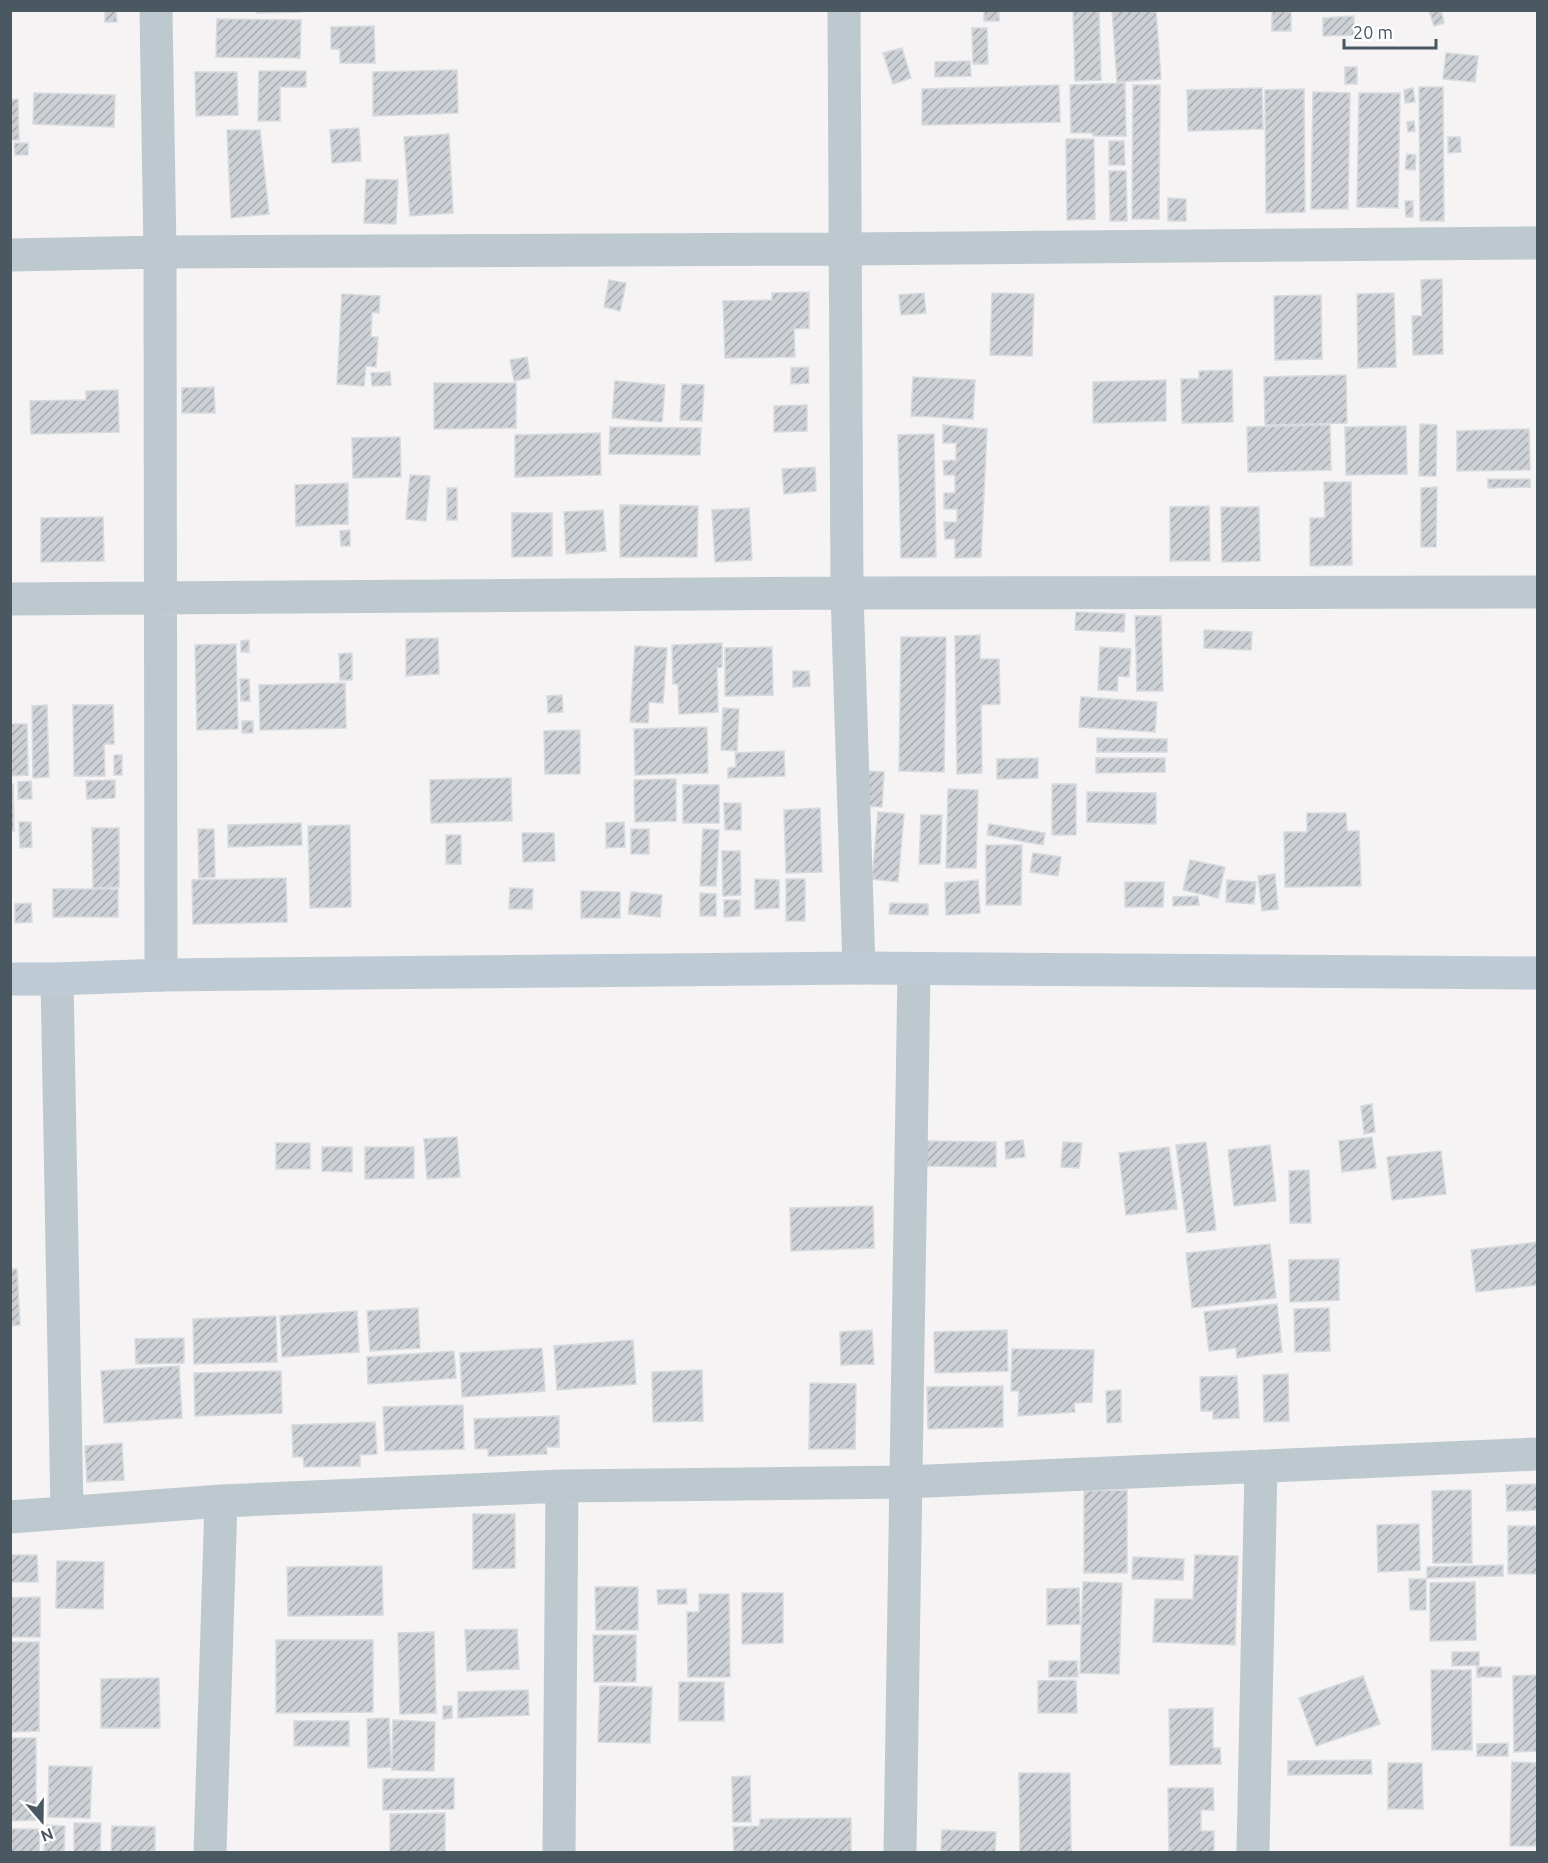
<svg xmlns="http://www.w3.org/2000/svg" width="1548" height="1863" font-family="Ubuntu,sans-serif">
	<style>
		.building { fill: url(#building-hatch); stroke: #d7dade; stroke-width: 1.5 }
		.lines { fill: none; stroke-linecap: round; stroke-linejoin: round }
		.street { stroke: #bec9cf; stroke-width: 33 }
		.secondary { stroke: #bfcbd4; stroke-width: 33 }
	</style>
	<defs>
		<pattern id="building-hatch" width="6" height="6" patternUnits="userSpaceOnUse" patternTransform="scale(1.5)"><rect width="6" height="6" fill="#cdd0d5"/><path d="M-1 1l2-2M0 6l6-6M5 7l2-2" fill="none" stroke="#a8acb0"/></pattern>
	</defs>
	<rect width="100%" height="100%" fill="#f5f3f3"/>
	<path class="building" d="M257,10h45v2l-45,1z
		M984,10h15v11h-15z
		M1073,10h26l2,70 -26,1z
		M1112,10h44l5,69 -44,3z
		M1272,10h19v21h-19z
		M1429,10h12l3,13 -10,3z
		M105,11h11l1,11h-12z
		M1354,16v19l-31,1v-18z
		M217,19l84,1 -1,38 -84,-1z
		M374,26l1,37h-35v-14h-9v-22z
		M972,28h15l1,36h-15z
		M902,48l9,30 -18,6 -10,-31z
		M1446,53l32,3 -3,26 -32,-3z
		M970,61l1,15 -36,1v-15z
		M1345,67h12v17h-12z
		M457,70l1,43 -85,3v-44z
		M259,71h47v16h-26v34h-22z
		M195,72h42l1,43 -42,1z
		M1125,83l1,53h-33v-3h-22l-1,-48z
		M1059,85l1,37 -138,3v-36z
		M1133,85h27l-1,134h-27z
		M1419,87h24l1,134h-24z
		M1262,88l1,41 -75,2 -1,-41z
		M1413,88l2,14 -10,1 -1,-13z
		M1304,89l1,123 -39,1 -1,-123z
		M1313,92l37,1 -2,116h-37z
		M34,93l81,2 -1,32 -81,-3z
		M1359,93h41l-2,115 -41,-1z
		M18,99l1,41h-9v-40z
		M1414,121l1,10 -7,1 -1,-10z
		M359,128l2,33 -29,2 -2,-33z
		M227,130h33l9,84 -38,4z
		M449,134l4,79 -43,3 -6,-79z
		M1448,137h12l1,15 -13,1z
		M1066,139h28l1,80 -28,1z
		M1109,141h15l1,24h-16z
		M14,143h14v12h-13z
		M1407,154l9,1 -1,15 -10,-1z
		M1109,171h17l1,50h-17z
		M366,179l32,1 -2,44 -32,-1z
		M1168,198l18,1v22h-18z
		M1405,201h8v16h-7z
		M1442,279l1,75 -30,1 -1,-39h10l-1,-36z
		M609,280l17,3 -6,28 -16,-4z
		M809,292v36l-15,1 1,28 -70,1 -2,-57 49,-1v-7z
		M924,293l2,20 -25,2 -2,-20z
		M992,293l42,1 -2,62 -42,-1z
		M1394,293l2,74 -38,1 -1,-74z
		M342,294l38,2 -1,17 -7,-1 -1,25h7l-2,30 -10,-1 -2,20 -27,-2z
		M1321,295l1,64 -47,1 -1,-64z
		M527,357l3,21 -16,3 -4,-21z
		M808,367l1,16 -18,1v-16z
		M1232,370l1,52 -51,1 -1,-44h18v-8z
		M390,372l1,13 -19,1 -1,-13z
		M1346,375l1,48 -82,2 -1,-48z
		M913,377l62,3 -2,39 -62,-3z
		M1166,380v41l-73,2v-41z
		M615,381l50,4 -3,37 -50,-4z
		M434,383h82v45l-82,1z
		M682,384l22,1 -2,36 -22,-1z
		M214,387l1,26h-33v-25z
		M118,390l1,42 -88,2 -1,-33 56,-1v-9z
		M807,405v26l-33,1v-26z
		M1420,424l17,1 -1,51h-17z
		M943,425l44,4 -6,128 -26,1v-19h-10l-1,-17h13v-13h-13v-16h11v-18h-11l-1,-14 13,-1v-17h-13z
		M1330,425l1,45 -83,2 -1,-45z
		M1406,426l1,48 -61,1 -1,-48z
		M610,427l91,1 -1,27 -91,-1z
		M1529,429l1,41 -73,1v-40z
		M600,433l1,42 -86,2v-42z
		M934,434l2,123 -35,1 -3,-123z
		M400,437l1,40 -48,1 -1,-40z
		M815,467l1,24 -32,3 -2,-25z
		M410,475l20,1 -4,45 -20,-2z
		M1488,479h42v8l-42,1z
		M1324,482h27l1,83 -42,1v-48h15z
		M348,483v41l-52,2 -1,-41z
		M1437,487l-1,60h-15v-59z
		M447,488h10v32h-10z
		M620,505l78,1 -1,51h-77z
		M1209,506l1,55h-40v-54z
		M1221,507h38l1,54 -38,1z
		M749,508l3,52 -37,2 -3,-52z
		M603,510l3,41 -40,3 -2,-42z
		M512,513h40v43l-40,1z
		M103,517l1,44 -63,1v-44z
		M350,530v16h-9l-1,-15z
		M1076,612l49,2 -1,18 -49,-2z
		M1135,616h26l2,75h-26z
		M1204,630l48,2 -1,18 -47,-2z
		M980,635v24h19l1,45 -19,1 1,68 -25,1 -2,-138z
		M901,637h45l-2,135 -45,-1z
		M438,638l1,36 -33,2v-37z
		M249,640v12h-8v-11z
		M722,643v24l-5,1 1,44 -39,2 -1,-30h-5l-1,-39z
		M236,644l2,85 -41,1 -2,-85z
		M635,646l32,2 -4,55 -14,-1 -1,21 -18,-1z
		M772,647l1,48 -48,1v-48z
		M1100,647l31,2 -2,28 -11,-1 -1,15 -19,-1z
		M352,653v27h-12l-1,-26z
		M793,671h16l1,15 -17,1z
		M240,679h9l1,22h-9z
		M345,683l1,45 -86,2 -1,-45z
		M562,695l1,17 -15,1 -1,-17z
		M1081,697l76,5 -2,30 -76,-5z
		M47,705l2,72 -16,1 -1,-72z
		M73,705h40l1,39h-10l1,32h-31z
		M723,708l16,1 -2,42 -16,-1z
		M242,721h11v12h-11z
		M10,724h17l1,51 -18,1z
		M707,727l1,46 -73,2 -1,-46z
		M580,730v44h-35l-1,-43z
		M1097,738l70,1v13h-70z
		M784,751l1,25 -57,2v-10l8,-1 -1,-14z
		M114,755h8v20h-8z
		M1038,758v20l-41,1v-20z
		M1096,758h69v14l-69,1z
		M867,771l17,1 -2,35 -17,-1z
		M511,778l1,43 -81,2 -1,-43z
		M676,779v42l-41,1 -1,-42z
		M115,780v18l-28,1 -1,-18z
		M31,781l1,18h-14v-17z
		M10,784h3l1,47h-4z
		M1052,784h24v51h-24z
		M683,785h36v38h-36z
		M948,789l30,1 -2,78h-30z
		M1087,792l69,1v31l-69,-2z
		M724,803h17v27h-16z
		M820,808l2,64 -36,1 -2,-63z
		M878,812l26,2 -6,68 -26,-3z
		M1307,813h39l1,18h12l2,55 -76,1 -1,-55h23z
		M921,815h21l-2,49h-21z
		M19,822h12l1,25 -12,1z
		M624,822l1,25 -19,1v-25z
		M301,823l1,22 -74,2v-22z
		M989,824l56,9 -2,12 -56,-10z
		M350,825l1,82 -41,1 -2,-82z
		M92,828h27v59l-26,1z
		M198,829h16l1,48 -16,1z
		M631,829h18v25h-18z
		M703,829l16,1 -3,56h-16z
		M522,833h32l1,28 -32,1z
		M446,835h15v29h-15z
		M986,845h36l-1,60h-35z
		M722,851h18l1,44 -18,1z
		M1033,853l28,4 -3,19 -28,-4z
		M1190,860l35,7 -7,31 -35,-8z
		M1275,874l3,35 -16,2 -4,-35z
		M286,878l1,44 -94,2 -1,-44z
		M755,879l24,1v28l-24,1z
		M786,879h19v42h-19z
		M978,880l2,33 -34,2 -1,-32z
		M1227,880l29,2 -2,22 -28,-2z
		M1125,882h39l-1,25h-38z
		M510,888l23,1 -1,20h-23z
		M53,889h65v28h-65z
		M581,891l39,1v26h-39z
		M631,892l31,3 -2,22 -32,-3z
		M700,893l16,1v22h-16z
		M1198,896l1,9 -26,1v-9z
		M724,900h16v16l-16,1z
		M31,903l1,19 -17,1v-19z
		M890,903l38,1v11l-39,-1z
		M1372,1104l3,28 -11,2 -3,-28z
		M457,1137l3,40 -33,2 -3,-40z
		M1372,1137l4,31 -34,4 -3,-31z
		M1023,1140l2,17 -19,2 -1,-17z
		M925,1141l71,1v25l-71,-1z
		M1063,1142l19,1 -3,25 -18,-1z
		M1206,1142l10,88 -29,3 -11,-88z
		M276,1143h34v26h-34z
		M1270,1145l6,56 -42,5 -6,-56z
		M322,1147h30v25l-30,-1z
		M365,1147h49v31l-49,1z
		M1169,1147l8,62 -51,6 -7,-62z
		M1441,1151l5,43 -54,6 -5,-43z
		M1309,1170l2,53h-21l-1,-52z
		M873,1206l1,42 -83,3 -1,-43z
		M1538,1242v43l-62,7 -5,-42z
		M1270,1244l6,54 -84,10 -6,-55z
		M1339,1259v41l-49,2 -1,-42z
		M10,1269h7l3,56 -10,1z
		M1277,1304l5,48 -45,6 -1,-10 -27,3 -5,-39z
		M418,1308l2,40 -50,3 -3,-40z
		M1329,1308l1,43 -35,1 -1,-43z
		M357,1311l2,41 -77,5 -2,-41z
		M276,1316l1,46 -83,2 -1,-45z
		M872,1330l2,34 -33,1 -1,-33z
		M1007,1330l1,41 -73,2 -1,-41z
		M184,1338v25l-48,1 -1,-25z
		M633,1340l3,44 -79,6 -3,-44z
		M542,1348l3,43 -83,6 -2,-44z
		M1012,1349l82,1 -2,52 -18,1 1,9 -57,4 1,-25h-8z
		M454,1351l2,27 -88,6 -1,-27z
		M179,1366l3,52 -78,5 -3,-52z
		M702,1370l1,51 -50,1 -1,-50z
		M281,1371l1,42 -87,3 -1,-43z
		M1288,1374l1,47 -25,1 -1,-47z
		M1237,1376l2,42 -26,1v-8h-12l-1,-34z
		M810,1383l46,1 -1,65h-46z
		M1003,1386v41l-75,2 -1,-42z
		M1121,1390v32l-14,1 -1,-32z
		M463,1405l1,44 -79,2 -2,-44z
		M559,1416v31h-13l1,7 -59,2v-7h-13l-1,-30z
		M375,1422l2,32 -17,1v11l-56,1 -1,-10h-10l-1,-32z
		M122,1443l2,37 -37,2 -2,-36z
		M1538,1484v26l-31,1 -1,-26z
		M1127,1490v83h-43v-82z
		M1471,1490l1,73h-39l-1,-72z
		M473,1514h42v54l-42,1z
		M1419,1524l1,46 -42,2 -1,-47z
		M1508,1526h30v48h-30z
		M10,1555h27l1,27h-28z
		M1195,1555l43,1 -3,89 -82,-3 2,-43h38z
		M1133,1557l51,2 -1,21 -51,-1z
		M57,1561l47,1 -1,47 -47,-1z
		M1503,1565v11l-76,2v-11z
		M382,1566l1,49 -95,1 -1,-49z
		M1409,1579h17v31h-16z
		M1083,1582l39,1 -3,91 -39,-1z
		M1475,1582l1,58 -46,1v-58z
		M595,1587h43v43h-42z
		M1079,1588l1,36 -33,1v-36z
		M686,1589l1,15h-29l-1,-14z
		M742,1593h41v50l-41,1z
		M699,1594h30l1,83h-42l-1,-65h12z
		M40,1597v40h-30v-39z
		M517,1629l2,40 -52,2 -2,-41z
		M434,1632l2,81 -36,1 -2,-81z
		M593,1635h43v47h-42z
		M276,1640h97v72l-97,1z
		M10,1642h29v89l-29,1z
		M1452,1652h27v13l-27,1z
		M1049,1661h28l1,16h-29z
		M1477,1667h24v10h-24z
		M1431,1670h40l1,80h-40z
		M1538,1675v76l-24,1 -1,-76z
		M1363,1676l17,48 -64,22 -17,-48z
		M159,1678l1,50h-59v-49z
		M1076,1680l1,33h-39v-32z
		M679,1682h45v39h-45z
		M600,1686l52,1 -2,56 -52,-1z
		M528,1690l1,25 -71,3v-26z
		M443,1706h9v12l-9,1z
		M1213,1708v40h7l1,16 -51,1 -1,-56z
		M389,1718l2,49 -23,1 -1,-49z
		M393,1720l42,2 -1,49 -42,-1z
		M294,1721h55v25h-55z
		M10,1738h26v82l-26,1z
		M1508,1743v13h-31v-12z
		M1371,1760l1,14 -84,1v-14z
		M1512,1762l26,1v83h-28z
		M1388,1763h34l1,46h-35z
		M49,1766l43,1 -2,51 -42,-1z
		M1019,1773h51l1,79h-51z
		M750,1776l1,46h-18l-1,-45z
		M454,1778v31l-71,1v-31z
		M1168,1788h45l1,22h-13v21h13v21h-45z
		M445,1813v39h-55v-38z
		M851,1818v34h-117l-1,-25 27,-1v-7z
		M74,1823h27l-1,29h-26z
		M45,1825l20,1 -1,26h-20z
		M112,1826l43,1v25h-44z
		M10,1829h30l-1,23h-29z
		M942,1830l54,2 -1,20h-54z"/>
	<g class="lines">
		<path class="street" d="M156,10l4,242 1,723
			M844,10l3,583 12,375
			M10,255l150,-3 686,-3 692,-6
			M10,599l837,-6 691,-1
			M57,979l10,534
			M10,1517l211,-16 341,-15 344,-4 632,-28
			M210,1852l11,-351
			M559,1852l3,-366
			M900,1852l14,-882
			M1253,1852l8,-386"/>
		<path class="secondary" d="M10,979h47l104,-4 698,-7 679,5"/>
	</g>
	<rect width="1548" height="1863" fill="none" stroke="#4a5861" stroke-width="24"/>
	<g transform="translate(42 1821) rotate(160)" stroke="#ffffff" stroke-width="4.5" paint-order="stroke">
	<path d="M0-4.5L10 22L0 15L-10 22Z" fill="#4a5861"/>
	<text y="-9" font-size="16" font-weight="bold" text-anchor="middle" fill="#4a5861">N</text>
	</g>
	<path d="M1344 39v9h92v-9" fill="none" stroke="#4a5861" stroke-width="3"/>
	<text x="1353" y="39" font-size="18" fill="#4a5861" stroke="#ffffff" stroke-width="4.5" paint-order="stroke">20 m</text>
</svg>
